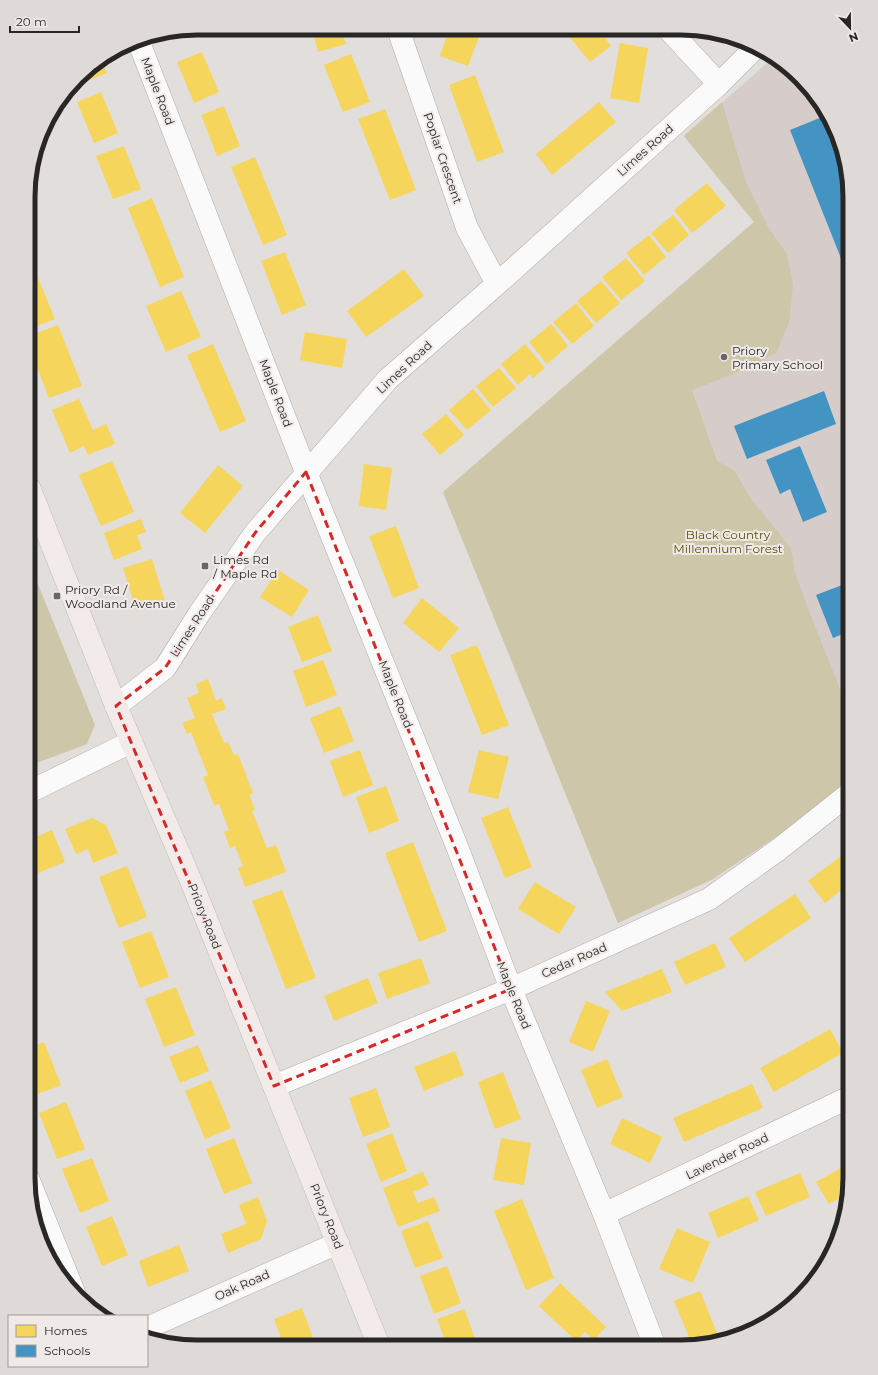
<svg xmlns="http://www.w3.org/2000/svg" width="878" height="1375" font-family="Montserrat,sans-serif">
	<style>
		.built { fill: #d6cdca }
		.green { fill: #cdc6a8 }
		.homes { fill: #f6d55c }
		.schools { fill: #4393c3 }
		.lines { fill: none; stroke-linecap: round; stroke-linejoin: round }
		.minor-casing { stroke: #afadac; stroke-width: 23 }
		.major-casing { stroke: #bebcbb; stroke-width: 23 }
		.minor { stroke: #fafafa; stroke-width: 22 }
		.major { stroke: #f3eaea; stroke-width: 22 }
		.marked { fill: none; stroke: #d62828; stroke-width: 3; stroke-dasharray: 8 5; stroke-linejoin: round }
		.poi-dot { fill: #696766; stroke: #efeae8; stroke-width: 1.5 }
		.labels { text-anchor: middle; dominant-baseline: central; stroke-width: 4; stroke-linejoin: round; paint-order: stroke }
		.street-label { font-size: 12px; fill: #292726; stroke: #efeae8 }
		.poi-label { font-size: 12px; fill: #292726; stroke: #efeae8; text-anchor: start }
		.park-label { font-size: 12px; fill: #5d5003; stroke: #efeae8 }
		.rim { fill: none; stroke: #292726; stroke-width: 5 }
	</style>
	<rect width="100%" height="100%" fill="#e1dedc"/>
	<path class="built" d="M774,57l10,6 31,31 22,38 13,65v582l-137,100 -95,44 -175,-431 311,-270 -70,-86z"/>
	<path class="green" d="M722,102l24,80 22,45 19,27 6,31 -4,38 -13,30 -35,18 -49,19 25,71 17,9 18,30 39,48 4,25 16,43 39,98v65l-68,54 -69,46 -95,44 -175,-431 311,-270 -70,-86z
		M29,562l66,163 -8,19 -58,22z"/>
	<path class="homes" d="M200,28l-21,9 -2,-5 20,-4z
		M312,28h29l5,16 -28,8z
		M449,29h33l-14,37 -28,-10z
		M563,29h35l13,17 -21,16z
		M620,43l28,5 -9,55 -29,-5z
		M202,52l17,40 -25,11 -17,-41z
		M351,54l19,48 -27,10 -19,-47z
		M101,60l6,13 -27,11 -2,-5 7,-9z
		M475,75l29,77 -27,10 -28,-77z
		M101,92l17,41 -24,10 -17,-41z
		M599,102l17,20 -64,53 -16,-21z
		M224,106l16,40 -23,10 -16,-41z
		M385,109l31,81 -26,10 -32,-81z
		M124,146l17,43 -28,10 -17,-43z
		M255,157l32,78 -24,10 -32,-78z
		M707,183l19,23 -34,27 -18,-23z
		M152,198l32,79 -24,10 -32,-79z
		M673,215l16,20 -21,18 -17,-20z
		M649,235l17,22 -22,18 -18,-22z
		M285,252l21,53 -24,10 -21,-54z
		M29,256l26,63 -26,10z
		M626,258l19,23 -24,19 -19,-23z
		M404,269l20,27 -58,41 -19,-26z
		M601,281l19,22 -24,20 -19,-22z
		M181,291l20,46 -35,15 -20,-46z
		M576,303l18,23 -22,18 -19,-22z
		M551,324l17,22 -21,18 -18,-22z
		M58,325l24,61 -33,12 -20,-51v-11z
		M305,332l42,7 -5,29 -42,-8z
		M213,344l33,77 -26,11 -33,-77z
		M525,344l20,24 -12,10 -3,-4 -12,11 -17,-21z
		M499,368l17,20 -23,19 -17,-21z
		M473,389l18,21 -24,20 -18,-20z
		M79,399l14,31 13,-6 9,20 -27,11 -4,-9 -14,7 -18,-43z
		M446,414l18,21 -24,20 -18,-21z
		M112,461l22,51 -33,14 -22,-51z
		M364,464l28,4 -6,42 -27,-4z
		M218,465l25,21 -38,47 -25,-20z
		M141,519l5,13 -9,3 5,14 -28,11 -10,-27z
		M396,526l23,62 -26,10 -24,-62z
		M152,559l13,42 -29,9 -13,-42z
		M278,570l31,20 -17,27 -32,-20z
		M422,598l37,30 -20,24 -36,-29z
		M318,615l14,36 -30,11 -14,-35z
		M477,645l32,80 -27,10 -32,-80z
		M323,660l14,35 -31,12 -13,-36z
		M208,679l8,22 6,-3 4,11 -14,5 12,29 4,-1 6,13 4,-1 15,39 -4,2 6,15 -3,1 15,37 9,-3 10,27 -41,15 -7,-19 5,-2 -8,-20 -5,2 -6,-16 5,-2 -10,-26 -5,1 -11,-28 5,-2 -17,-43 -4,2 -5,-11 13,-5 -8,-20 12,-5 -3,-9z
		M340,706l14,35 -30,12 -14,-35z
		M360,750l13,35 -30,12 -13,-36z
		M479,750l30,7 -11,42 -30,-7z
		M386,786l13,35 -30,12 -13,-36z
		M508,807l24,60 -27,11 -24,-60z
		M92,818l14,7 12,28 -25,10 -5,-14 -12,5 -11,-25z
		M52,830l13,32 -37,15v-37z
		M413,842l34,89 -28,11 -34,-89z
		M845,853l5,6v24l-25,20 -17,-22z
		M127,866l20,51 -28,11 -20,-51z
		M535,882l41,25 -17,27 -41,-25z
		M282,890l34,88 -30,11 -34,-88z
		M795,894l16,24 -66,44 -16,-24z
		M151,931l18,46 -29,11 -18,-46z
		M715,943l11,24 -41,18 -11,-23z
		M421,958l9,25 -43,16 -9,-26z
		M662,969l10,23 -50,19 -17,-19z
		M368,978l10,25 -44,18 -10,-25z
		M176,987l19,48 -31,12 -19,-48z
		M586,1001l24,10 -17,41 -24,-10z
		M28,1007l8,21 -8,3z
		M830,1029l13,24 -69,39 -14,-24z
		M44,1042l17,43 -28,11 -5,-14v-33z
		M198,1045l11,26 -29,12 -11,-26z
		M455,1051l9,24 -40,16 -10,-24z
		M607,1059l16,38 -26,11 -16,-38z
		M503,1072l18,47 -26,10 -17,-47z
		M211,1080l20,48 -26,11 -20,-48z
		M752,1084l11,24 -79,34 -11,-24z
		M376,1088l14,39 -27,10 -14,-39z
		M66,1102l19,47 -28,10 -18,-46z
		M622,1118l40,19 -12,26 -40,-19z
		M392,1133l15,38 -26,11 -15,-38z
		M234,1138l18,45 -28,11 -18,-45z
		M501,1138l30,5 -7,42 -31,-5z
		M92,1158l17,43 -29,12 -18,-44z
		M850,1163l-1,30 -20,11 -13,-22z
		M423,1172l6,13 -16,7 5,11 16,-6 6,14 -42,16 -15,-39z
		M800,1173l10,24 -44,19 -11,-24z
		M748,1196l11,24 -41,18 -10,-25z
		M258,1197l9,24 -6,18 -33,14 -7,-19 25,-10 -7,-19z
		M522,1199l32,79 -28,12 -32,-79z
		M112,1216l16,39 -26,11 -16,-39z
		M428,1221l15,37 -28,10 -14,-37z
		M677,1228l33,14 -17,41 -34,-14z
		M179,1245l10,26 -41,16 -9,-26z
		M447,1266l14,37 -27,11 -14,-38z
		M560,1283l46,44 -12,13 -9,-8 -9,9 -37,-35z
		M700,1291l17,42 -25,11 -18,-43z
		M302,1308l14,38h-32l-10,-27z
		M464,1309l14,37h-31l-10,-27z
		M217,1337l3,9h-25v-1z"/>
	<path class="schools" d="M827,115l10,17 13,65v84l-60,-151z
		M824,391l12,33 -89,35 -13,-33z
		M800,446l27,66 -24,10 -13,-33 -10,5 -14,-34z
		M850,582v49l-17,7 -17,-43z"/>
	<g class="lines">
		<defs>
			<path id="minor" d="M398,29l69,199 30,56
				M668,29l51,55
				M138,40l168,432 152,377 53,140 93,225 51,133
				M116,706l49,-38 34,-54 56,-81 133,-154 109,-95 222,-200 37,-37
				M29,792l102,-50
				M274,1086l237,-97 198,-90 69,-49 72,-57
				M28,1178l46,114
				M604,1214l246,-117
				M147,1328l191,-85"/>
			<path id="major" d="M29,487l87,219 75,175 188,465"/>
		</defs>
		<use href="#minor" class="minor-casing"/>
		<use href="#major" class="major-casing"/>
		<use href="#minor" class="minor"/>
		<use href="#major" class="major"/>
	</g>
	<path class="marked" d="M306,472l205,517 -237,97 -158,-380 49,-38 90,-135z"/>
	<g class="poi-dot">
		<circle cx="724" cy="357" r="4"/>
		<rect x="201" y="562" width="8" height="8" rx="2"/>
		<rect x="53" y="592" width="8" height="8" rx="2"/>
	</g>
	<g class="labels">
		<g class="street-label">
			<text transform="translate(158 91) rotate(69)">Maple Road</text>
			<text transform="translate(645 150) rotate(-42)">Limes Road</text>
			<text transform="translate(443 158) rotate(71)">Poplar Crescent</text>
			<text transform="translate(404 367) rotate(-43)">Limes Road</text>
			<text transform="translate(276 393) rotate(69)">Maple Road</text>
			<text transform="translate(192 626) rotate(-57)">Limes Road</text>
			<text transform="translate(396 694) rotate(68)">Maple Road</text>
			<text transform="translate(205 916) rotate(68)">Priory Road</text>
			<text transform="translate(574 960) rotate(-24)">Cedar Road</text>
			<text transform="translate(514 995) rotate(68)">Maple Road</text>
			<text transform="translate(727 1156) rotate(-26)">Lavender Road</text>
			<text transform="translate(327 1216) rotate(68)">Priory Road</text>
			<text transform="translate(242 1285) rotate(-24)">Oak Road</text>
		</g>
		<g class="poi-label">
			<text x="732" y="350">Priory<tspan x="732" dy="14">Primary School</tspan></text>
			<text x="213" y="559">Limes Rd<tspan x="213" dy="14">/ Maple Rd</tspan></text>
			<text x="65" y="589">Priory Rd /<tspan x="65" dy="14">Woodland Avenue</tspan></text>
		</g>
		<g class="park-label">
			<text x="728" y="534">Black Country<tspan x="728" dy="14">Millennium Forest</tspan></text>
		</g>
	</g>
	<path d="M0 0H878V1375H0ZM197 35H681A162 162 0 0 1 843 197V1178A162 162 0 0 1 681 1340H197A162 162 0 0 1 35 1178V197A162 162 0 0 1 197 35Z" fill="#dfdad8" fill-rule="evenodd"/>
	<path class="rim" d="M197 35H681A162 162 0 0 1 843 197V1178A162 162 0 0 1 681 1340H197A162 162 0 0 1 35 1178V197A162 162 0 0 1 197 35Z"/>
	<rect x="8" y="1315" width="140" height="52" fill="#efeae8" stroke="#a09c9a"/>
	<rect x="16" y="1325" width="20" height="12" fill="#f6d55c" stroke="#a09c9a"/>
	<text x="44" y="1335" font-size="12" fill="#292726">Homes</text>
	<rect x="16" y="1345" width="20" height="12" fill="#4393c3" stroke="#a09c9a"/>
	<text x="44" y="1355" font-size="12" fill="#292726">Schools</text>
	<g transform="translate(850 28) rotate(158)" stroke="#efeae8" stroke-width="3" paint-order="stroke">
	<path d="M0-3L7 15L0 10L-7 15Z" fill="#292726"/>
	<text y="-6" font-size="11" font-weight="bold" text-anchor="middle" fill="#292726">N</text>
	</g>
	<path d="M10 26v6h69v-6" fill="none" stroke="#292726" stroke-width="2"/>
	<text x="16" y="26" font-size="12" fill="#292726" stroke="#efeae8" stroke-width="3" paint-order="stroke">20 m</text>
</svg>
